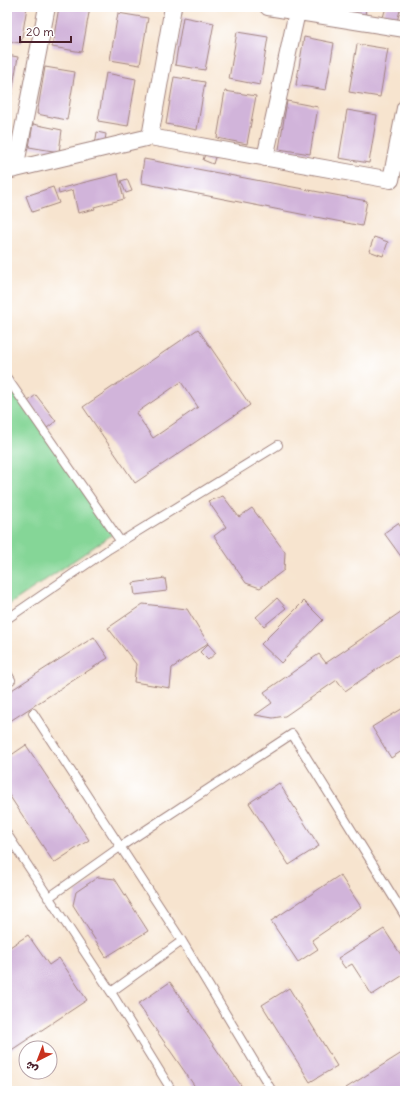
<svg xmlns="http://www.w3.org/2000/svg" width="412" height="1098" font-family="Delius,'Playpen Sans Arabic',sans-serif">
	<style>
		.garden { fill: #85d697; stroke: #687a61 }
		.building { fill: #d1b4da; fill-rule: evenodd }
		.lines { fill: none; stroke-linecap: round; stroke-linejoin: round }
		.service-casing { stroke: #a0827d; stroke-width: 10 }
		.minor-casing { stroke: #a0827d; stroke-width: 18 }
		.service { stroke: #fff; stroke-width: 8 }
		.minor { stroke: #fff; stroke-width: 16 }
	</style>
	<rect width="100%" height="100%" fill="#fff"/>
	<filter id="ink" filterUnits="userSpaceOnUse"><feTurbulence type="fractalNoise" baseFrequency=".025" numOctaves="2"/><feDisplacementMap in="SourceGraphic" scale="8" xChannelSelector="R" yChannelSelector="G"/><feConvolveMatrix kernelMatrix="1 2 1 2 8 2 1 2 1" color-interpolation-filters="sRGB"/></filter>
	<filter id="wash" filterUnits="userSpaceOnUse"><feTurbulence type="fractalNoise" baseFrequency=".012" numOctaves="4" result="noise"/><feDisplacementMap in="SourceGraphic" scale="16" xChannelSelector="R" yChannelSelector="G"/><feGaussianBlur stdDeviation="0.9" result="paint"/><feColorMatrix in="noise" values="0 0 0 0 0 0 0 0 0 0 0 0 0 0 0 0 0 1.4 0 .05"/><feComposite in="paint" operator="in"/></filter>
	<g filter="url(#wash)">
		<rect width="100%" height="100%" fill="#f7e4cf"/>
		<path class="garden" d="M7,377l106,157 -106,72z"/>
		<g id="blocks">
			<path class="building" d="M7,7h20l-6,36 -14,-2z
				M59,7h31l-8,45 -30,-5z
				M317,7h49l-1,10z
				M386,7h15l-5,18 -14,-4z
				M118,13l30,5 -8,47 -30,-5z
				M183,17l31,6 -9,47 -30,-5z
				M237,32l31,5 -8,48 -31,-6z
				M304,37l30,6 -8,47 -30,-5z
				M357,44l31,5 -8,48 -31,-5z
				M7,55l11,2 -8,47h-3z
				M45,67l30,5 -8,48 -30,-6z
				M106,73l30,6 -8,47 -30,-5z
				M174,77l31,5 -8,48 -31,-6z
				M225,91l31,5 -9,48 -30,-6z
				M287,101l31,6 -8,47 -31,-5z
				M347,110l30,5 -8,48 -30,-5z
				M33,124l29,6 -3,22 -30,-5z
				M97,132l9,2 -2,13 -9,-2z
				M206,151l10,3 -3,10 -10,-4z
				M144,159l223,42 -5,25 -220,-43 -1,-4z
				M118,174l6,25 -30,8 1,2 -17,4 -5,-23 -14,4 -1,-5z
				M127,179l5,12 -6,2 -5,-12z
				M53,187l6,16 -27,9 -6,-16z
				M374,237l14,5 -5,14 -14,-5z
				M198,329l52,76 -115,78 -52,-76zM181,382l17,25 -45,31 -17,-25z
				M36,395l20,26 -9,7 -20,-26z
				M223,496l16,21 13,-9 33,44 -1,18 -24,18 -14,-5 -32,-47 12,-9 -18,-26z
				M398,523l7,10v29l-21,-29z
				M165,578l2,13 -32,4 -2,-12z
				M277,598l9,10 -22,18 -8,-9z
				M304,601l19,19 -42,43 -20,-19z
				M143,604l44,5 21,34 -36,25 -2,20 -36,-6 2,-18 -28,-36z
				M405,609v41l-60,41 -8,-11 -52,36 -12,2 -18,-3 17,-12 -8,-11 55,-38 7,9z
				M94,637l14,21 -101,65v-30z
				M208,644l8,9 -8,7 -8,-8z
				M405,707v42l-14,9 -19,-31z
				M26,745l63,95 -35,23 -47,-71v-34z
				M279,783l40,63 -30,19 -40,-62z
				M340,875l21,32 -49,33 6,9 -20,13 -27,-41z
				M98,877l17,2 33,52 -42,26 -33,-52 3,-13z
				M384,929l21,32v13l-33,21 -20,-31 -7,4 -7,-10z
				M28,935l21,30 10,-7 28,42 -80,53v-104z
				M170,982l75,109h-47l-60,-87z
				M289,988l48,78 -27,16 -48,-77z
				M405,1051v40h-57l-2,-3z"/>
		</g>
	</g>
	<g filter="url(#ink)">
		<use href="#blocks" fill-opacity="0" stroke="#a0827d" stroke-width="1"/>
		<g class="lines">
			<defs>
				<path id="service" d="M7,378l114,164
					M7,619l102,-70 169,-104
					M7,673l4,7
					M33,713l149,228 90,150
					M7,834l104,158 61,99
					M48,898l72,-51 172,-113 113,182
					M111,992l71,-51"/>
				<path id="minor" d="M268,7l137,22
					M150,137l23,-130
					M265,158l32,-146
					M15,169l32,-162
					M7,171l143,-34 241,43 14,-72"/>
			</defs>
			<use href="#service" class="service-casing"/>
			<use href="#minor" class="minor-casing"/>
			<use href="#service" class="service"/>
			<use href="#minor" class="minor"/>
		</g>
	</g>
	<rect width="412" height="1098" fill="none" stroke="#fff" stroke-width="24"/>
	<g transform="translate(38 1060) rotate(222)"><circle r="19" fill="#ffffff" stroke="#b7a5aa"/>
	<path d="M0-3L7 15L0 10L-7 15Z" fill="#c8321e"/>
	<text y="-6" font-size="11" font-weight="bold" text-anchor="middle" fill="#4a1f2b">ش</text>
	</g>
	<path d="M20 36v6h51v-6" fill="none" stroke="#4a1f2b" stroke-width="2"/>
	<text x="26" y="36" font-size="12" fill="#4a1f2b" stroke="#ffffff" stroke-width="3" paint-order="stroke">20 m</text>
</svg>
